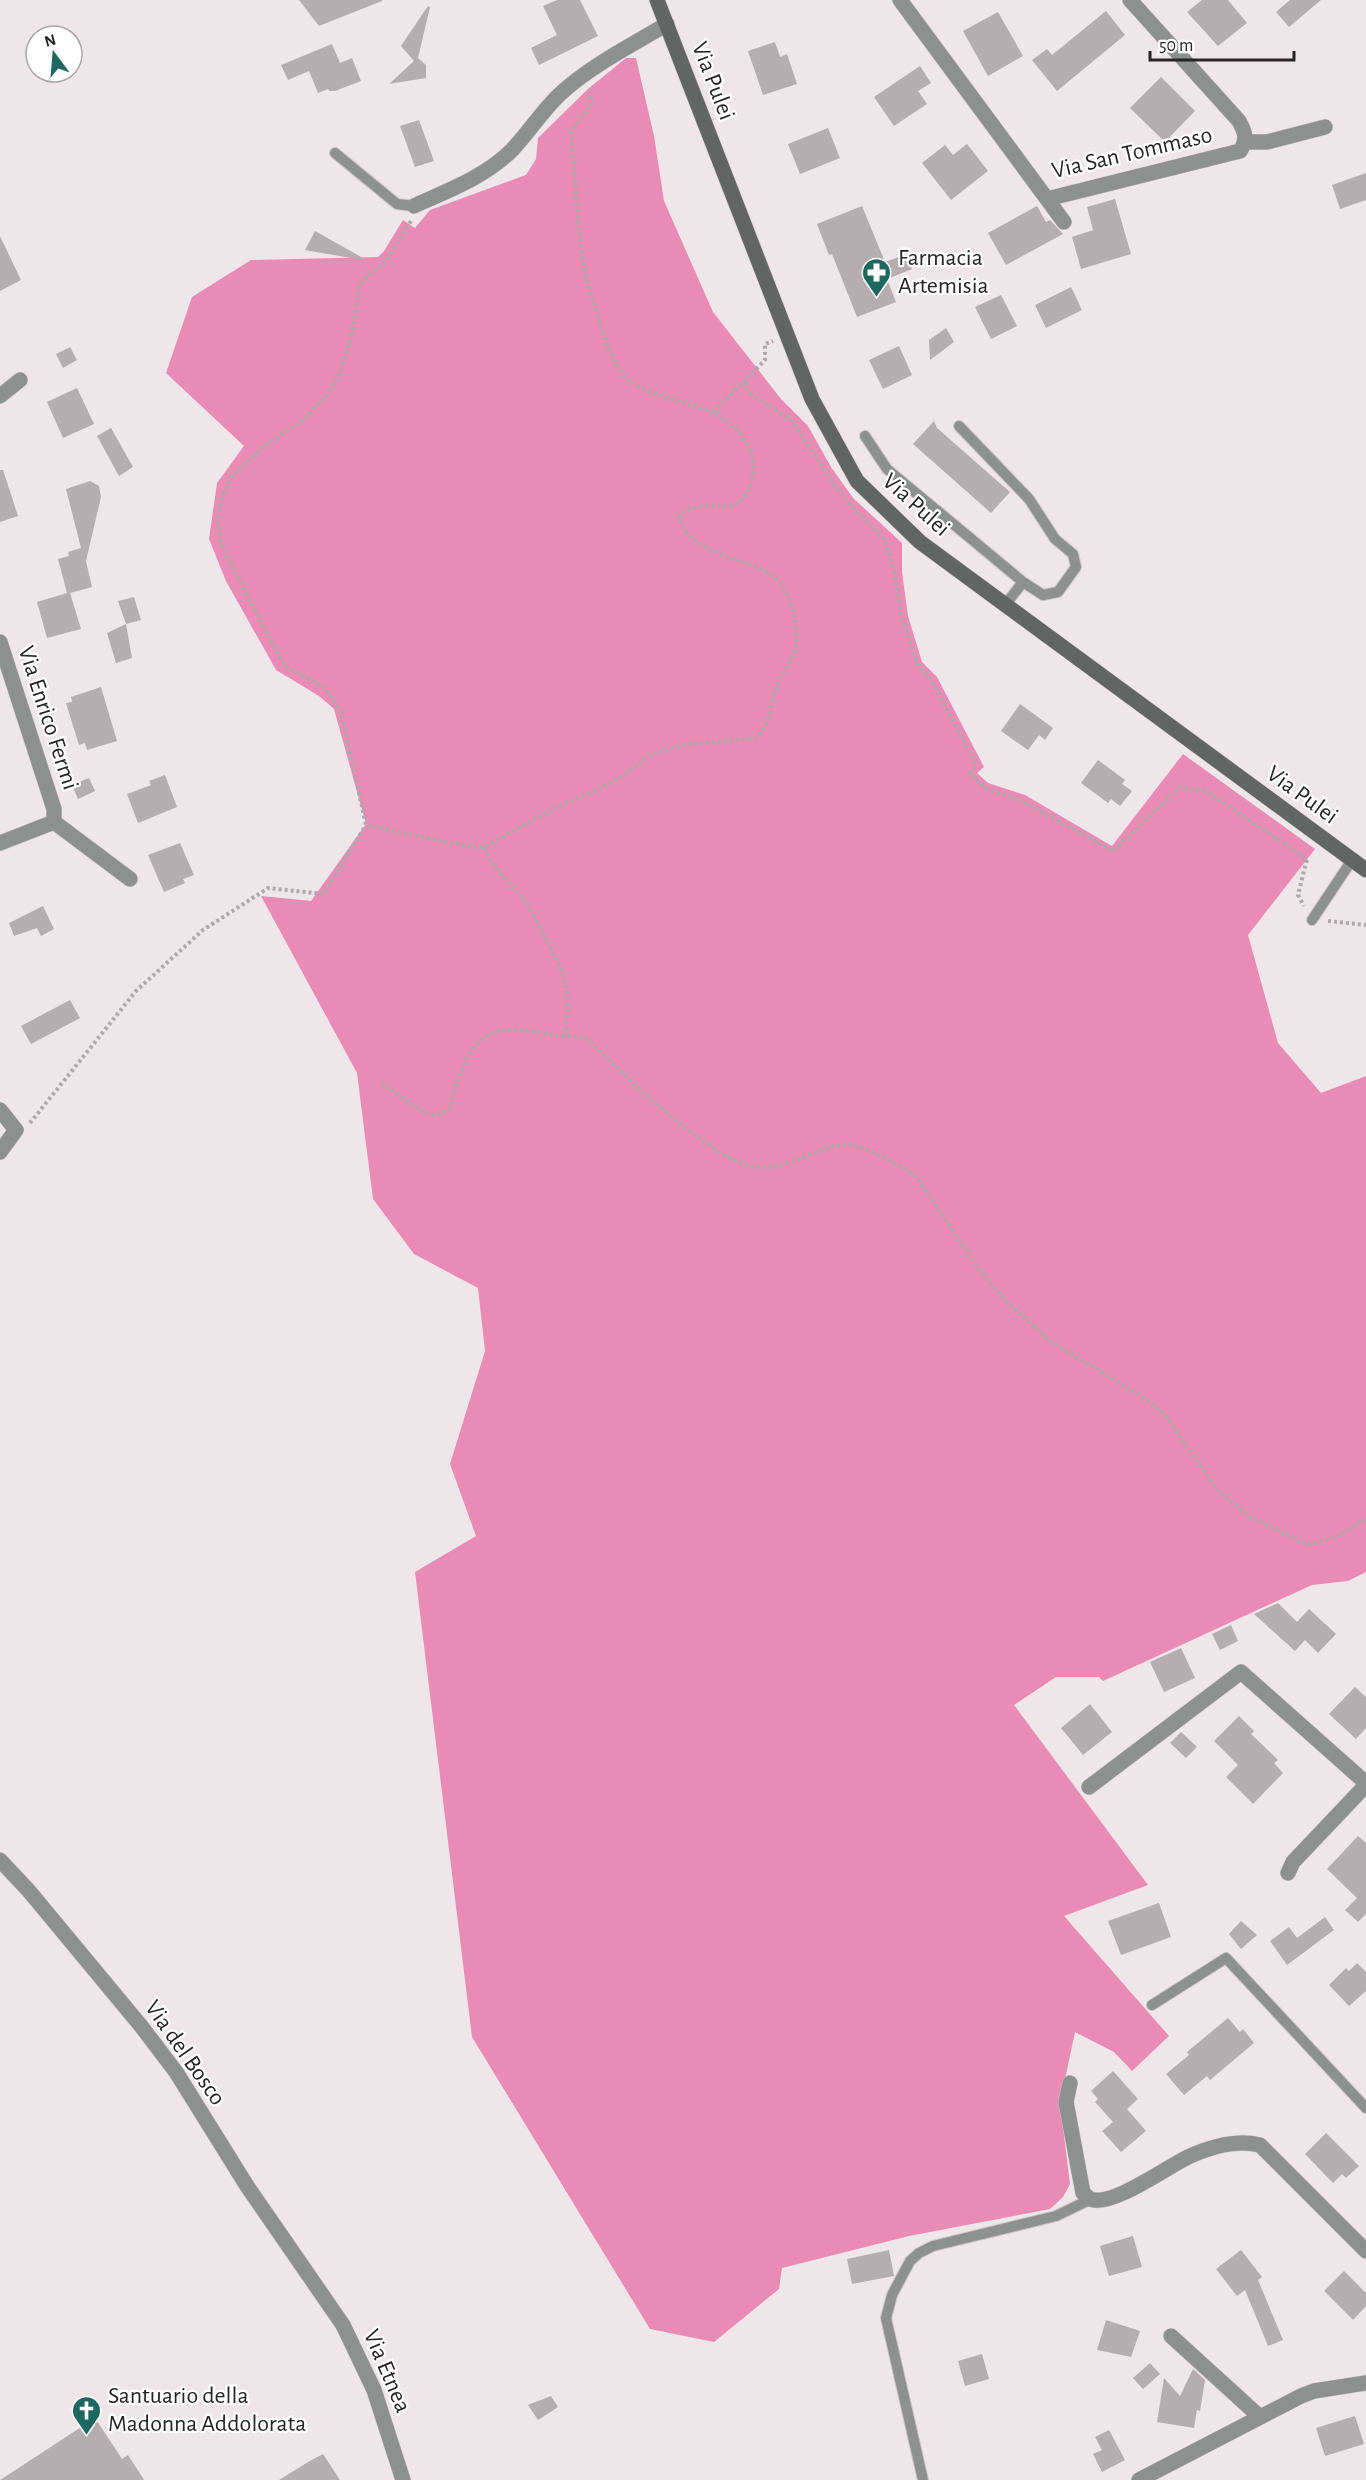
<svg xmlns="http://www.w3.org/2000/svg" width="1366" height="2480" font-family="'Alegreya Sans',sans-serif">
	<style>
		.forest { fill: #e98bb4 }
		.building { fill: #b5adb0 }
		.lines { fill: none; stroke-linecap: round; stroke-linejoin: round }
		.service-casing { stroke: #cac3c6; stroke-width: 12 }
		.minor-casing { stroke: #cac3c6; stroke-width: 16 }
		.tertiary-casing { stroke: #cac3c6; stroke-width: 16 }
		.secondary-casing { stroke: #cac3c6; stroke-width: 16 }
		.path { stroke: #afa8ab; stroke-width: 4; stroke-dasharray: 3 3; stroke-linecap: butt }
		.service { stroke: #8c908f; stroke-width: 10 }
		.minor { stroke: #8c908f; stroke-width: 15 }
		.tertiary { stroke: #8c908f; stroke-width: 15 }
		.secondary { stroke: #616665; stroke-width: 15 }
		.labels { text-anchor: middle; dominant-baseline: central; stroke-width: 4.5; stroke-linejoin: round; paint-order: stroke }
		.street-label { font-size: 24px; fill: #272425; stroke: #fff }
		.poi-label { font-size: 24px; fill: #272425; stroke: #fff; text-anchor: start }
	</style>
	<rect width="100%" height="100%" fill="#eee6e9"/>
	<path class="forest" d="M626,58h10l18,78 10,65 49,111 68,87 27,27 23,41 22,31 49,45v29l6,44 14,46 15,15 47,90 -7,6 11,10 37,12 87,51 71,-92 132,95 -67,86 30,108 43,50 45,-17v496l-18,9 -36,4 -209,96 -4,-4h-43l-42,28 134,180 -84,31 105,120 -37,35 -18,-19 -39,-20 -15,71 10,81 -7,13 -13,12 -141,27 -127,32 -3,21 -65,53 -64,-13 -178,-292 -57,-465 61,-36 -26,-72 35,-113 -7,-63 -64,-34 -41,-55 -16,-126 -96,-177 50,5 55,-77 -32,-115 -15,-13 -43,-26 -50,-89 -17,-42 8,-56 27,-37 -78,-73 26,-76 59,-37 127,-3 6,-6 19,-31 12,8 15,-18 96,-35 10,-16 2,-21 50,-49z"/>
	<path class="building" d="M299,0h83v1l-63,25z
		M557,0h23l18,36 -59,29 -8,-17 26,-13 -14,-29z
		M1202,0h26l19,23 -29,23 -31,-34z
		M1290,0h31l-32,27 -13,-15z
		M428,6l2,1 -12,51 8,7v13l-37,6 25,-23 -13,-15z
		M1106,11l19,24 -68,56 -25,-31 15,-11 5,6z
		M998,12l25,44 -35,20 -25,-45z
		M775,42l5,15 7,-3 10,30 -34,11 -15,-44z
		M332,44l8,19 12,-5 9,23 -26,10h-6l-1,-2 -10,4 -9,-22 -21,9 -7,-15z
		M920,66l11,17 -13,8 9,13 -33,22 -20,-29z
		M1161,77l34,34 -30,31 -35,-34z
		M419,120l15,41 -19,6 -15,-41z
		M828,128l12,30 -40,16 -12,-30z
		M967,144l21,27 -37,29 -29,-37 23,-18 8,10z
		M1366,173v27l-26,9 -8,-24z
		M1115,199l16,55 -50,15 -9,-32 21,-7 -6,-23z
		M862,206l23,56 22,-8 5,15 -25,10 9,23 -39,15 -25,-63 -3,1 -12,-31z
		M1037,206l9,16 4,-2 13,14 -57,31 -18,-32z
		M315,231l48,27 -1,2 -57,-10z
		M0,236l21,44 -21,11z
		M1071,287l11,23 -36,18 -11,-23z
		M1001,295l16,31 -26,13 -16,-32z
		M946,328l8,14 -24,18 -1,-20z
		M899,346l13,29 -29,14 -14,-29z
		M70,347l7,13 -14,8 -7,-14z
		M77,388l17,36 -31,14 -16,-36z
		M934,421l3,7 73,64 -19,21 -78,-69z
		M111,428l22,39 -14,9 -22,-40z
		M0,470h3l15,46 -18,6z
		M90,481l9,5 2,11 -15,64 6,26 -22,6 11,36 -34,9 -10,-36 30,-9 -9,-34 11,-3 -1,-4 13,-4 -15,-59z
		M134,597l7,23 -15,4 -8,-23z
		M126,624l6,34 -16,5 -9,-30z
		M101,687l16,54 -30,9 -2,-7 -6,2 -13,-42 6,-1 -1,-5z
		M1020,704l33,24 -8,12 -6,-5 -11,15 -27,-19z
		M1098,760l27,20 -3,4 10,7 -12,15 -9,-7 -3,4 -27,-20z
		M165,775l12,32 -39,16 -11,-29 24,-9 -2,-4z
		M89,778l6,13 -17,8 -6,-14z
		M180,843l14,32 -11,4 2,4 -21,9 -16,-37z
		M43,906l11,23 -13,7 -4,-8 -23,8 -5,-13z
		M70,1000l10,18 -49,26 -10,-18z
		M1278,1603l19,19 12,-13 27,25 -18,19 -13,-13 -10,11 -41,-37z
		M1231,1625l7,16 -18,9 -8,-16z
		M1181,1648l14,30 -31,14 -14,-30z
		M1355,1687l11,10v31l-10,11 -27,-25z
		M1090,1704l22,28 -29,23 -22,-27z
		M1239,1716l15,15 -3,3 27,26 -4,3 9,10 -30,31 -27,-27 12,-12 -24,-24z
		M1181,1732l16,15 -11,11 -16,-15z
		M1358,1836l8,7v71l-8,8 -13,-12 12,-12 -30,-29z
		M1159,1903l12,34 -50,18 -13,-34z
		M1325,1917l9,13 -47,35 -17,-24 19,-14 8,11z
		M1241,1921l16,14 -16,14 -12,-15z
		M1357,1963l9,9v19l-17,15 -20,-21 17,-17 3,3z
		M1228,2018l12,14 3,-3 11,14 -44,37 -3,-4 -23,19 -18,-21 23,-19 -2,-3z
		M1113,2071l25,28 -11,10 19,22 -25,21 -19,-21 11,-9 -18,-20 3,-3 -7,-8z
		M1326,2133l33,33 -13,12 -4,-4 -9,9 -28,-29z
		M1133,2236l9,31 -33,9 -9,-30z
		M889,2250l5,26 -42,8 -5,-25z
		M1241,2250l21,27 -4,3 25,60 -15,6 -23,-56 -8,6 -21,-27z
		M1344,2271l22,22v13l-13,14 -29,-29z
		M1106,2320l34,11 -9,26 -34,-7z
		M982,2354l7,25 -24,7 -7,-25z
		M1150,2363l10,11 -17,15 -10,-11z
		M1193,2369l12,11 -5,31 -3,-1 -3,18 -37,-6 7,-44 16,18z
		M551,2396l7,11 -20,13 -10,-15z
		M1355,2416l9,28 -39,12 -9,-28z
		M95,2418l27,41 6,-4 16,25h-144z
		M1109,2430l16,30 -23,12 -9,-18 9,-4 -7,-13z
		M323,2454l17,26h-61l29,-18z"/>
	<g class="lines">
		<defs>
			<path id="service" d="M335,153l62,51 17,2
				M959,426l70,73 26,40 18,15 3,13 -18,25 -15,3 -20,-13
				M865,436l22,33 136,113 -18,23
				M1312,920l40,-60
				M1152,2005l74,-47 140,150
				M923,2480l-37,-162 6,-23 18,-34 9,-8 14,-7 123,-30 35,-17"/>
			<path id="minor" d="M900,0l147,199 193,-48c8,-12 5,-19 -1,-30l-109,-121
				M1246,142h21l58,-15
				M1047,199l17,23
				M414,206c35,-16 71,-29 98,-56 17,-18 30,-39 48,-56 30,-28 72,-49 107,-70
				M0,396l20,-16
				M0,642l54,167v13l-54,21
				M54,822l76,57
				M0,1110l16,20 -16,22
				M1089,1787l152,-115 125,111
				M1288,1873l5,-11 73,-77
				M1070,2083l-4,19 17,91c3,2 5,5 7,6 21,9 77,-32 98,-42 22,-10 47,-18 72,-12l106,106
				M1171,2336l89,81
				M1139,2480l162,-84 13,-5 52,-8"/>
			<path id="tertiary" d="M0,1860l29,31 112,135 35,46 71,114 96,139 31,65 29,90"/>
			<path id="secondary" d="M657,0l155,399 45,82 63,61 446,328"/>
		</defs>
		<use href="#service" class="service-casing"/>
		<use href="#minor" class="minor-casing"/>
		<use href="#tertiary" class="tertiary-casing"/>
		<use href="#secondary" class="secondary-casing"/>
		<path class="path" d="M411,221l-27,43 -24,19 -8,52 -13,39 -13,23 -22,22 -42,29 -31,29 -8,18 -5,24 3,26 63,120 41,23 16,24 25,113 106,22h12l73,-40 37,-16 30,-16 28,-21 30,-9 73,-7c18,-15 15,-37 24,-58 5,-10 14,-21 17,-32 2,-12 0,-25 -3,-36 -4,-13 -8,-28 -20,-36 -25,-19 -83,-20 -94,-59 20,-26 61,10 73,-37 5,-20 -2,-39 -18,-52 -7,-5 -14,-13 -22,-16 -25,-11 -75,-18 -90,-39 -13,-17 -18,-38 -24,-58 -5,-16 -12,-32 -14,-48 -7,-45 -9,-91 -13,-136l21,-28 -3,-11
			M745,382l5,11 42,28 51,76 42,43 9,30 7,44 16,50 15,17 44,83 -6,10 15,14 35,12 93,51 67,-64 26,4 101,68 -9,36 6,11
			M714,412l51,-52v-16l8,-3
			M484,847c9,23 27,37 42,55 7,10 12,22 18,33 22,41 28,54 21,102
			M1328,921l38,4
			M381,1083c13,8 40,31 54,32 7,0 11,-4 16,-8 1,-15 7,-27 12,-40 19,-47 48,-39 90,-32 13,2 24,0 36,5 35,35 116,115 162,126 32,7 59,-16 89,-21 17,-4 61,20 75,30l66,97 26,30 43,39 93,56 21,16 55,79 32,25 57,28 30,-9 28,-17
			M30,1123l106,-132 67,-61 65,-42 56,6 42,-69"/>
		<use href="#service" class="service"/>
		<use href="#minor" class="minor"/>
		<use href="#tertiary" class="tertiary"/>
		<use href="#secondary" class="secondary"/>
	</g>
	<defs>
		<symbol id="pharmacy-pin" viewBox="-11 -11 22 30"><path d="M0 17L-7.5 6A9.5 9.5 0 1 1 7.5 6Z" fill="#1e6860" stroke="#fff"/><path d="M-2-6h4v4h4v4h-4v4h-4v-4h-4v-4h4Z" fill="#fff"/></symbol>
		<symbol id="church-pin" viewBox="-11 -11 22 30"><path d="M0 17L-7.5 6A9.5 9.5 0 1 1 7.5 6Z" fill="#1e6860" stroke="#fff"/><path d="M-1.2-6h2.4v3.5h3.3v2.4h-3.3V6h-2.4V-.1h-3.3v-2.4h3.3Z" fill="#fff"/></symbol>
	</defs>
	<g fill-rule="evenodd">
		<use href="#pharmacy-pin" x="860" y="256" width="33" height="45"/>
		<use href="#church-pin" x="70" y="2394" width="33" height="45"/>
	</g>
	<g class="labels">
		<g class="street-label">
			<text transform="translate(713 81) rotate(69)">Via Pulei</text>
			<text transform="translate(1132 153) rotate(-13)">Via San Tommaso</text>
			<text transform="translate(916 505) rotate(42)">Via Pulei</text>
			<text transform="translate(48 718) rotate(72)">Via Enrico Fermi</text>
			<text transform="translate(1302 795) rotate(36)">Via Pulei</text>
			<text transform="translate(185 2053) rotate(55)">Via del Bosco</text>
			<text transform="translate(387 2371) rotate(67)">Via Etnea</text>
		</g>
		<g class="poi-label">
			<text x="898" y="258">Farmacia<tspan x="898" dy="28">Artemisia</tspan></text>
			<text x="108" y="2396">Santuario della<tspan x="108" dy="28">Madonna Addolorata</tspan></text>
		</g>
	</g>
	<g transform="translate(54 54) rotate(344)"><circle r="28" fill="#ffffff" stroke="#a9a7a8" stroke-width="1.5"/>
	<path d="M0-4.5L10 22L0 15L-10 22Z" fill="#1e6860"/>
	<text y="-9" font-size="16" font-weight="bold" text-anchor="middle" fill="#272425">N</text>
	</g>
	<path d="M1150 51v9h144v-9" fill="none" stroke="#272425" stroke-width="3"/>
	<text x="1159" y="51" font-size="18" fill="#272425" stroke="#ffffff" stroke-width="4.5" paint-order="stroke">50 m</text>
</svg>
